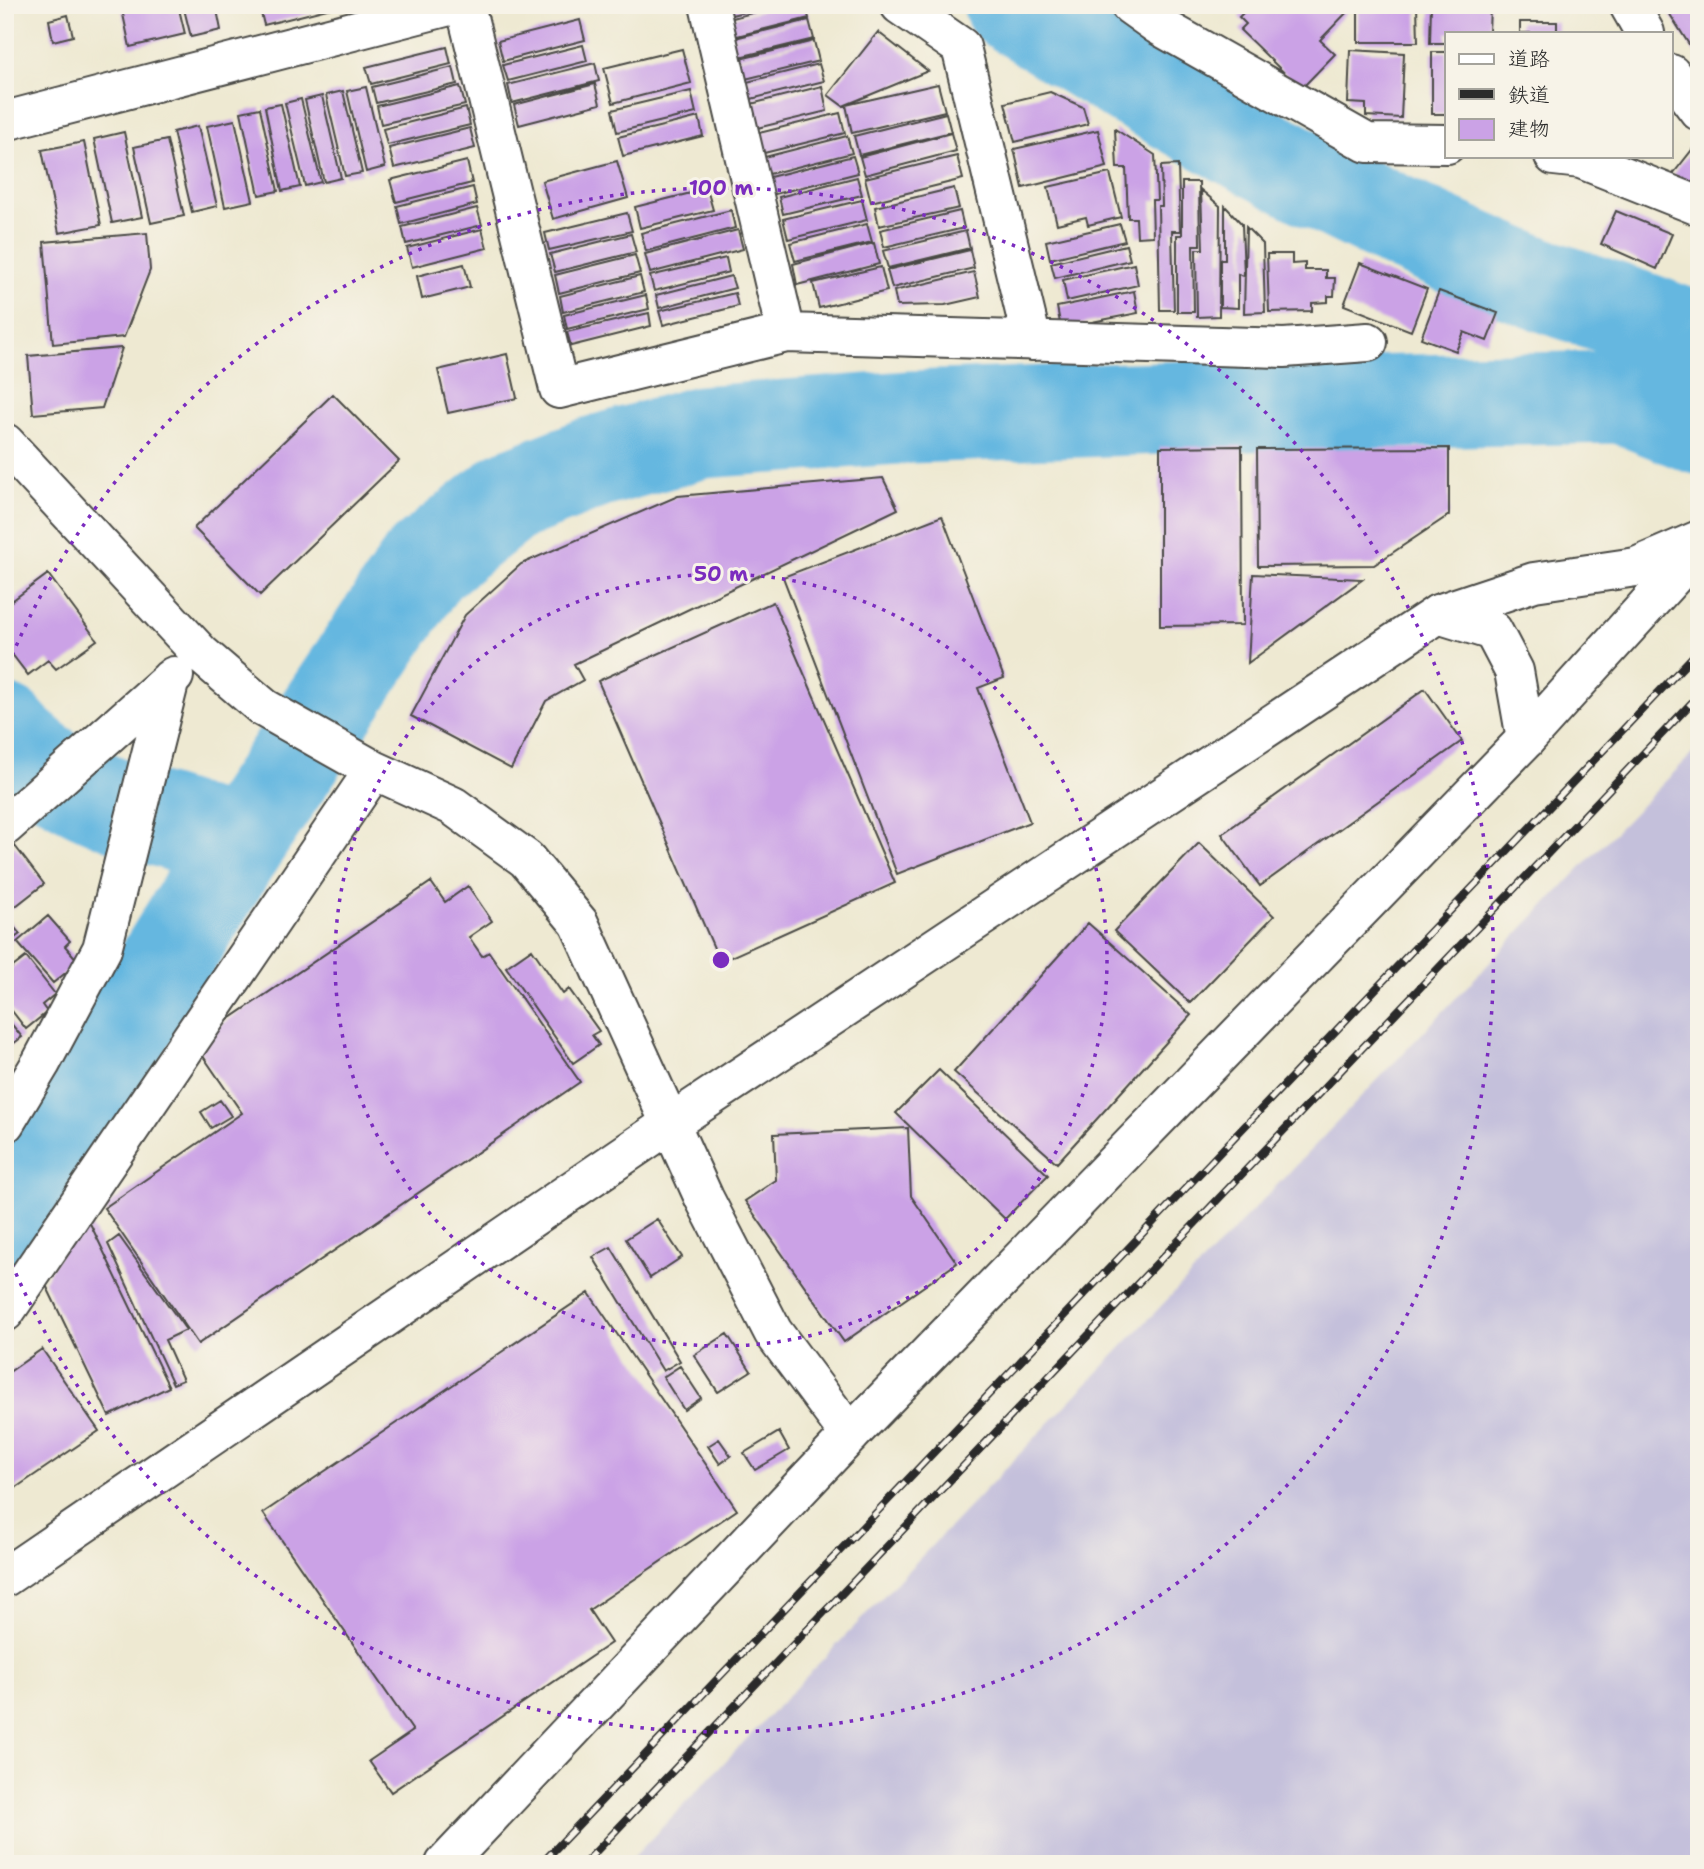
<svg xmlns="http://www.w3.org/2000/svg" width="1704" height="1869" font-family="'Shantell Sans','Klee One',sans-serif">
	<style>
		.industrial { fill: #c4c0db }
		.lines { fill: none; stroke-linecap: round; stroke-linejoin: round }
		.stream { stroke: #65b7e0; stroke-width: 16 }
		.river { stroke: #65b7e0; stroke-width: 93 }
		.building { fill: #cba2e6 }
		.minor-casing { stroke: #484844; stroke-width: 42 }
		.tertiary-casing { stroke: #484844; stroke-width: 42 }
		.minor { stroke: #fff; stroke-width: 38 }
		.tertiary { stroke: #fff; stroke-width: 38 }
		.rail-casing { stroke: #2b2b2b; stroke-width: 8 }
		.rail { stroke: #f7f3e8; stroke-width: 5; stroke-dasharray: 16; stroke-linecap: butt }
		.ring { fill: none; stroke: #7b2cbf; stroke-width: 3.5; stroke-dasharray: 3.5 7 }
		.centre { fill: #7b2cbf; stroke: #f7f3e8; stroke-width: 3.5 }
		.ring-label { font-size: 21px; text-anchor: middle; font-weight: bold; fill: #7b2cbf; stroke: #f7f3e8; stroke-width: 6; stroke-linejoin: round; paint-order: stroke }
	</style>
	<rect width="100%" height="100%" fill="#f7f3e8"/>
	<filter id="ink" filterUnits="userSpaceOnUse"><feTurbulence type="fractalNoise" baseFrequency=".0143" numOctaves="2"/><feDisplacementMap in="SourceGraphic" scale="14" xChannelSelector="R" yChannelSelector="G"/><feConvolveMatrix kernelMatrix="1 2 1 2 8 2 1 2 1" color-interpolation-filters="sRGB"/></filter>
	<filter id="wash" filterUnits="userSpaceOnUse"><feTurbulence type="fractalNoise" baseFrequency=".00686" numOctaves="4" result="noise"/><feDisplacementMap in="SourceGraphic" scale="28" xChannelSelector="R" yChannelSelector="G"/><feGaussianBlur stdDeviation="1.57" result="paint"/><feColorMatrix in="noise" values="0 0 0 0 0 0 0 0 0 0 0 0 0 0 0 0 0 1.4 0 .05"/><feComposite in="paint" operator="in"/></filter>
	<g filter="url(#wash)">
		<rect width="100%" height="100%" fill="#eee9d2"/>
		<path class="industrial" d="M1699,747v1117h-1072l963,-1006z"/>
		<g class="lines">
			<path class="stream" d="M5,766l18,-14"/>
			<path class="river" d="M1010,5c160,103 329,196 505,269 60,25 124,39 184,68
				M5,731c57,68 152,86 232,114
				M5,1224l232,-379 187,-280 86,-69 86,-34 106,-30 208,-15 391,-14 321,-6 77,31"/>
		</g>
		<g id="blocks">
			<path class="building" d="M121,5h57l7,29 -55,13z
				M183,5h33l5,25 -30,7z
				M259,5h80v1l-75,19z
				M720,5h49v1l-46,11z
				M782,5h23l4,13 -80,20 -4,-18z
				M1251,5h103l-34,35 15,14 -34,35 -61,-59 6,-6 -7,-7z
				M1378,5h39l1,37h-60v-32l20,1z
				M1431,5h59l-1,28h-42v10h-17z
				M1664,5h35v55z
				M68,15l5,21 -20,5 -4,-21z
				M580,20l5,20 -82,21 -5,-20z
				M809,20l5,19 -79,19 -4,-19z
				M1520,22h37v11h-37z
				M878,32l50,39 -85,35 -15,-11z
				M814,41l5,20 -78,19 -5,-20z
				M583,45l4,16 -79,20 -5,-16z
				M447,47l4,17 -80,20 -5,-17z
				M682,49l9,34 -78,20 -9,-35z
				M1350,50l54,3 -3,65 -35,-2v-12l-18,-1z
				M1432,52h15v62h-15z
				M595,63l4,18 -87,22 -4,-18z
				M819,64l5,17 -77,19 -4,-17z
				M453,67l4,17 -81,19 -4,-16z
				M595,84l5,20 -81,21 -5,-20z
				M938,84l7,27 -93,22 -6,-28z
				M460,86l5,19 -84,19 -4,-18z
				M822,86l5,25 -74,18 -6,-24z
				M366,87l19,80 -19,5 -19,-81z
				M343,91l19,82 -17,3 -19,-81z
				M691,91l5,22 -79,19 -5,-22z
				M1050,92l33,15 5,17 -73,18 -10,-39z
				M322,96l19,82 -17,4 -19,-82z
				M301,99l20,83 -16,4 -20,-83z
				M281,104l19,83 -18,4 -17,-84z
				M260,108l18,83 -19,4 -18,-83z
				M466,108l4,17 -83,20 -4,-16z
				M840,113l5,20 -85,21 -5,-20z
				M946,113l5,19 -92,23 -5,-19z
				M699,117l4,19 -80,20 -5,-19z
				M235,120l18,81 -28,6 -18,-81z
				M198,126l19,80 -25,6 -19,-80z
				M470,128l5,20 -81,20 -5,-20z
				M1115,129l40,26 2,45h-5l1,36 -16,1 -1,-19h-8l-2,-50h-9z
				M1098,130l9,37 -84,21 -9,-39z
				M124,132l18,85 -30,6 -18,-84z
				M951,133l5,18 -91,24 -5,-18z
				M847,136l5,17 -87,22 -4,-17z
				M167,140l17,76 -33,7 -17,-76z
				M1699,141v52l-26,-19z
				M84,142l17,83 -42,8 -17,-83z
				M853,156l5,17 -87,22 -5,-17z
				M957,156l6,23 -92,23 -6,-24z
				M467,161l5,22 -76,19 -6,-22z
				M617,161l11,37 -75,21 -11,-38z
				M1178,165l2,66h-8l2,79h-14l-2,-104h4l-1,-40z
				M1110,173l11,44 -33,8 -2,-8 -29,7 -9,-37z
				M857,177l5,18 -79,19 -4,-17z
				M1182,182h17l1,63h-7l1,67h-17v-77h5z
				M473,187l4,17 -76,20 -4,-18z
				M954,188l5,20 -80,18 -4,-19z
				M707,189l6,21 -73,18 -5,-21z
				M1201,190l19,16 -1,110 -22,1 -1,-68h7z
				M862,200l5,20 -79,19 -5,-20z
				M1225,206l17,18 2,52 -6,-2v34l-18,-1v-47h5z
				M477,208l5,17 -76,19 -4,-17z
				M731,210l4,18 -89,23 -5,-18z
				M960,211l4,17 -80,19 -4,-17z
				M1616,211l56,23 -15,35 -56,-25z
				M627,213l5,18 -83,19 -4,-17z
				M867,224l5,18 -77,19 -5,-18z
				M1120,224l5,17 -75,18 -4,-18z
				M1246,227l17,17 2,68 -21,1z
				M482,229l5,19 -75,19 -5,-19z
				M738,230l5,19 -93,24 -5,-19z
				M966,231l4,17 -82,20 -5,-17z
				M147,233l3,37 -26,67 -71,7 -9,-102z
				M631,234l5,18 -81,20 -5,-18z
				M874,243l5,21 -82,21 -4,-21z
				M1126,245l4,15 -75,18 -4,-15z
				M970,250l4,18 -82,20 -5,-18z
				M1267,254h25v10l13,-1v7h21v8h9l-1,18h-6v6l-16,1v8l-43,1z
				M635,255l5,18 -81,20 -4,-18z
				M726,258l3,14 -75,19 -4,-15z
				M1360,263l67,26 -16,42 -67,-26z
				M464,264l6,23 -48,12 -5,-23z
				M1134,264l4,21 -71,16 -4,-21z
				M881,267l6,24 -68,17 -6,-25z
				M974,272l6,25 -35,8 -48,1 -3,-15z
				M640,276l4,16 -81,20 -3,-16z
				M731,276l4,12 -76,20 -3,-13z
				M1134,291l4,22 -77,15 -4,-21z
				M1439,291l59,22 -11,28 -23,-9 -8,19 -35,-13z
				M735,293l3,13 -75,19 -4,-14z
				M646,295l3,14 -82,20 -3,-14z
				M649,313l2,13 -80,20 -4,-14z
				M122,348l-20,60 -69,6 -5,-58z
				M507,354l10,44 -69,15 -10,-43z
				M333,394l66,67 -139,134 -66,-67z
				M1242,446l1,179 -83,1v-179z
				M1449,448v67l-75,50 -116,1 -1,-117z
				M883,478l15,31 -324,155 9,16 -37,21 -35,68 -100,-53 54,-101 56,-51 157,-68z
				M942,516l62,162 -26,10 52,134 -133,52 -114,-297z
				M48,574l49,66 -41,29 -8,-9 -20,15 -23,-30v-39z
				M1253,574l110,5 -115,84z
				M773,602l122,281 -175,79 -122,-281z
				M1425,689l37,52 -202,145 -38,-52z
				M1199,843l75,73 -84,87 -76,-72z
				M15,846l29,38 -32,25 -7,-9v-46z
				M431,882l14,20 23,-16 24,35 -23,16 13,19 7,-4 91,130 -382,262 -94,-136 138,-95 -48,-70z
				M5,916l15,18 -15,11z
				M48,916l22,25 -5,5 14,16 -26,21 -36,-41z
				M1088,923l103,92 -134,148 -103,-91z
				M532,949l31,45 6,-5 30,42 -7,4 7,10 -26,18 -67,-96z
				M26,957l29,37 -13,11 5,7 -21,17 -21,-27v-29z
				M5,1016l17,21 -17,13z
				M939,1070l109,105 -43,44 -109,-106z
				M220,1100l11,16 -20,12 -10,-16z
				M908,1128l3,68 46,67 -113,79 -99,-141 31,-21 -2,-46z
				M85,1213l84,174 -60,29 -65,-135z
				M657,1219l25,38 -32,21 -24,-39z
				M119,1236l67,94 -21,10 18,40 -10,4 -65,-140z
				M611,1247l69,114 -17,10 -70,-114z
				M589,1293l148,217 -148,100 22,33 -220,149 -22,-31 44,-30 -150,-218z
				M727,1334l24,37 -33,21 -24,-37z
				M42,1349l57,82 -85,58 -9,-12v-102z
				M680,1366l21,32 -17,12 -21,-33z
				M779,1432l10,18 -34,20 -11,-17z
				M719,1439l12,17 -11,8 -12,-18z"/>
		</g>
	</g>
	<g filter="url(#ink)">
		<use href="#blocks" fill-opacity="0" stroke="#484844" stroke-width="2"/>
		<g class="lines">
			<defs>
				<path id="minor" d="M465,5l94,384 227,-56 498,15 84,-6
					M709,5l77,328
					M900,5l61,42 71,294
					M1130,5l28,20 209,118 80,1
					M1629,5l16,28
					M1671,74l28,37
					M5,121l448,-116
					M1554,156l27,3 118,47
					M5,443l196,211 63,54 110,62 79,36 73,53 53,64 125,275 69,134 77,103
					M1438,614l96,-32 102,-15 63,-27
					M1438,614l55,17 21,40 12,68
					M1526,739l173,-191
					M5,826l169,-150
					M5,1123l36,-60 61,-114 68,-270
					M5,1312l369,-542"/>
				<path id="tertiary" d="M5,1577l666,-454 767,-509
					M445,1864l405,-429 676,-696"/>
			</defs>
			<use href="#minor" class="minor-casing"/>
			<use href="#tertiary" class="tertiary-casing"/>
			<use href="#minor" class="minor"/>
			<use href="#tertiary" class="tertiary"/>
			<defs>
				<path id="rail" d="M541,1864l1158,-1214
					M584,1864l1115,-1169"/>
			</defs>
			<use href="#rail" class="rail-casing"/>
			<use href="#rail" class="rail"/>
		</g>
	</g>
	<g class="ring">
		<circle cx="721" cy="960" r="386"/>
		<path d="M8 665A772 772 0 1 1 8 1255"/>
	</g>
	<circle cx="721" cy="960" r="10" class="centre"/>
	<g class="ring-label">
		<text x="721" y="195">100 m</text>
		<text x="721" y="581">50 m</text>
	</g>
	<rect width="1704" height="1869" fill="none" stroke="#f7f3e8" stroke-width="28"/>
	<rect x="1445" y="32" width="228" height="126" fill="#f7f3e8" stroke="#a5a39c" stroke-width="2"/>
	<rect x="1459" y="54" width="35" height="10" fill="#ffffff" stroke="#a5a39c" stroke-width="2"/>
	<text x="1508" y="66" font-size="21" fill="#2b2b2b">道路</text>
	<rect x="1459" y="89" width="35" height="10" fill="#2b2b2b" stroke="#a5a39c" stroke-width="2"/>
	<text x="1508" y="102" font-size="21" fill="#2b2b2b">鉄道</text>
	<rect x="1459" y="119" width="35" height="21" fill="#cba2e6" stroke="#a5a39c" stroke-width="2"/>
	<text x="1508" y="136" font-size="21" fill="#2b2b2b">建物</text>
</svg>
